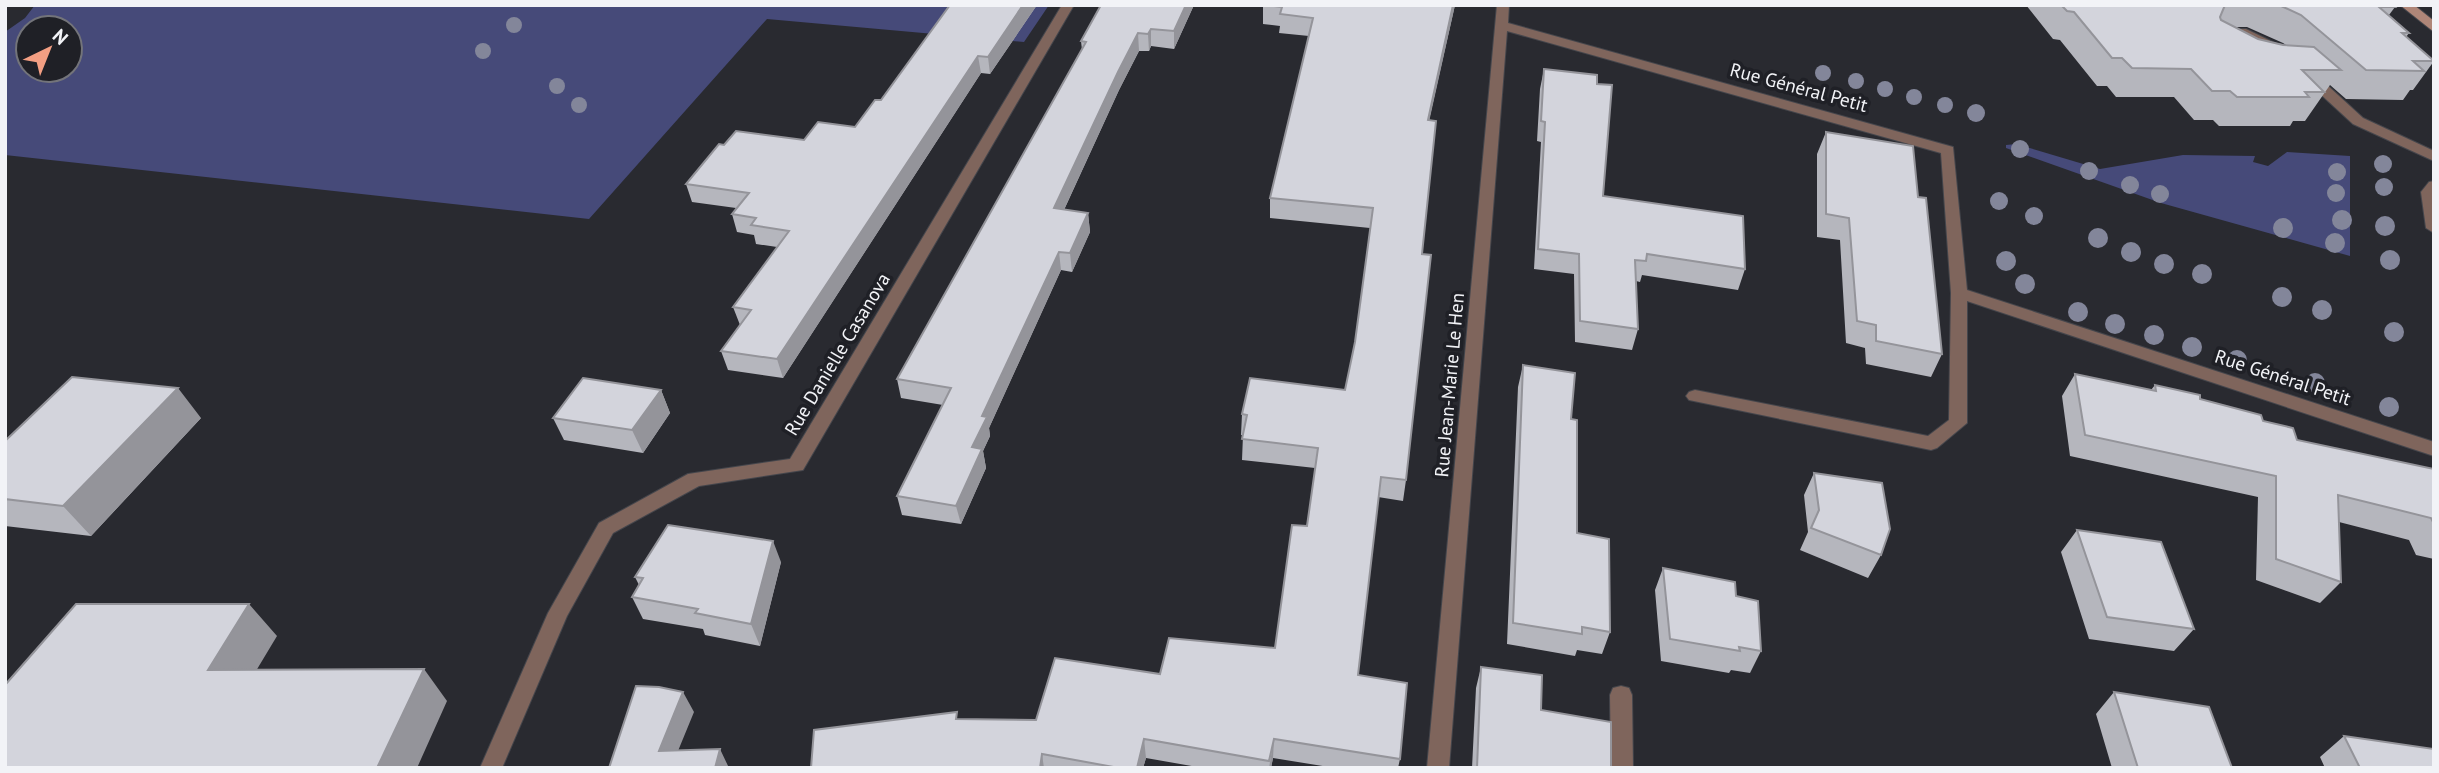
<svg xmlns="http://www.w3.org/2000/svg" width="2439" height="773" font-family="'PT Sans',sans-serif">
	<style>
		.green { fill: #464a79; fill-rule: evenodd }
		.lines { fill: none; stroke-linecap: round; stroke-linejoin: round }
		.service-casing { stroke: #45464c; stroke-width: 2 }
		.minor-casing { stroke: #45464c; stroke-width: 2 }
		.secondary-casing { stroke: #45464c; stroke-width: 2 }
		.service { fill: #7f655c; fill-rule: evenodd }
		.minor { fill: #7f655c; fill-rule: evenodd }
		.secondary { fill: #af8678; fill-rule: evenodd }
		.tree { fill: #83869a }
		.wall { fill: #b5b6bd; fill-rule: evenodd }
		.shaded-wall { fill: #94949a }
		.building { fill: #d3d4dc; stroke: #94949a; stroke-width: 2 }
		.labels { text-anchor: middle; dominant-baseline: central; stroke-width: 7; stroke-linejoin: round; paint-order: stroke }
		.street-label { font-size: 19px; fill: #f2f3f7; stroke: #1f2026 }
	</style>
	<rect width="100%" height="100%" fill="#292a30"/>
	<path class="green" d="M35,5h1014l-25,37 -257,-23 -178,200 -584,-64v-123l20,-14zM28,28h42v42h-42z
		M2016,144l84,25 83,-14 72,1 -2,6 15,4 19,-14 63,4v100l-189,-53 -155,-55v-3z"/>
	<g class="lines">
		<defs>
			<path id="service" d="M2246,29l39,19 2,3 -2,3c-14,2 -26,-10 -38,-15 -10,-4 -20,0 -28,-6l6,-4z
				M2309,72l5,1 49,45 71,33v10l-81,-37 -49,-45v-6z
				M1621,686l8,2 3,7 1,73h-22l-1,-73 3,-7z"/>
			<path id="minor" d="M1062,5h12l-271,465 -104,16 -86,47 -46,83 -65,152h-22l68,-155 51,-90 89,-49 102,-15z
				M1497,5h12l-1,18 445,124 14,143 467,152v14l-467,-155v122l-30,25 -6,2 -242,-50 -3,-4 3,-4 6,-2 233,46 21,-16 2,-127 -10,-140 -434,-122 -58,737h-22z
				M2434,181v52l-8,-5 -5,-36 8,-10z"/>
			<path id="secondary" d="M2400,5h14l20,16v11z"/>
		</defs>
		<use href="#service" class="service-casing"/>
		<use href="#minor" class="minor-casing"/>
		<use href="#secondary" class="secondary-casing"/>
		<use href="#service" class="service"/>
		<use href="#minor" class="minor"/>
		<use href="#secondary" class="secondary"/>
	</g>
	<g class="tree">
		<circle cx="514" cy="25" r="8"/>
		<circle cx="483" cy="51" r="8"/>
		<circle cx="1823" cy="73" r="8"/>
		<circle cx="1856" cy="81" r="8"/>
		<circle cx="557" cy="86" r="8"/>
		<circle cx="1885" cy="89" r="8"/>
		<circle cx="1914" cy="97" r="8"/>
		<circle cx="579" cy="105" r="8"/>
		<circle cx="1945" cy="105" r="8"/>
		<circle cx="1976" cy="113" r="9"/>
		<circle cx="2020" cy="149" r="9"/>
		<circle cx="2383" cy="164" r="9"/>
		<circle cx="2089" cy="171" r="9"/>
		<circle cx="2337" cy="172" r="9"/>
		<circle cx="2130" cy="185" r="9"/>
		<circle cx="2384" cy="187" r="9"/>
		<circle cx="2336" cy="193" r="9"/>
		<circle cx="2160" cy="194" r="9"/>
		<circle cx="1999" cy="201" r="9"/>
		<circle cx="2034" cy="216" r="9"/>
		<circle cx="2342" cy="220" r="10"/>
		<circle cx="2385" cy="226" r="10"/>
		<circle cx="2283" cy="228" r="10"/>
		<circle cx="2098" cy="238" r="10"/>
		<circle cx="2335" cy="243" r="10"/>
		<circle cx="2131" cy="252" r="10"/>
		<circle cx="2390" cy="260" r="10"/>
		<circle cx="2006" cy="261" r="10"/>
		<circle cx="2164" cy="264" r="10"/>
		<circle cx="2202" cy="274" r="10"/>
		<circle cx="2025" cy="284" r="10"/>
		<circle cx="2282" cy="297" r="10"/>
		<circle cx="2322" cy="310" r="10"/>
		<circle cx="2078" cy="312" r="10"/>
		<circle cx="2115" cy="324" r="10"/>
		<circle cx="2394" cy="332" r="10"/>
		<circle cx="2154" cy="335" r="10"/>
		<circle cx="2192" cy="347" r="10"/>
		<circle cx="2237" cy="360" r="10"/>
		<circle cx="2315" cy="383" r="10"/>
		<circle cx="2389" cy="407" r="10"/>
	</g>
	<path class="wall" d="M1037,5l-47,69 -9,-1 -198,305 -55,-8 -7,-19 19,-26 -7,-18 44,-60 -21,-3 -2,-9 -17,-3 -5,-18 4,-6 -44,-6 -6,-18 38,-39 80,-5 51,-13 26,-27z
		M1101,5h93l-20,44 -23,-3 -2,5h-10l-20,39 -55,120 24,3 2,19 -18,40 -11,-2 -72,158 1,8 -7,15 3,17 -25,56 -59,-9 -5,-19 46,-91 -42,-7 -4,-19 185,-329 -1,-9z
		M1263,5h192l-26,115 -7,134 -16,226 -3,21 -25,-4 -20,178 42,84 -2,9h-63l-62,-10 -2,10h-68l-57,-10 -3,10h-332l148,-49 77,1 124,-46 115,-26 32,-122 8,-58 -73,-8 1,-25h-2l1,-21 103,-24 10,-48 15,-114 -100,-10v-20l39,-162 -30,-3 1,-7 -17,-2z
		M2026,5h367l2,2 -6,8 20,18 -3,4 28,24 -21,29h-3l-7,10 -57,-1 -16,-14 -25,36h-12l-3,5h-71l-6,-6h-19l-20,-23h-58l-9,-11h-10l-37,-46 -7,-1zM2234,27h13l36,16 3,2 -28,-6z
		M1544,69l59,127 142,73 -7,21 -96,-15 -2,7 -4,-1 2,48 -6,21 -57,-8 -1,-68 -40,-5 7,-127 -4,-1 3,-52z
		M1826,132l92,65 24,157 -11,23 -65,-13 -1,-16 -19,-5 -6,-103 -23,-3v-83z
		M1523,365l48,54 6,114 33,99 -8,22 -25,-4 -2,6 -68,-12 11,-257z
		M2075,374l76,16 4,-5 45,14 63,22 34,19 137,29v90l-18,-4 -7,-15 -70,-18 2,60 -21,21 -64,-23 2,-83 -188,-41 -8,-60z
		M661,390l9,23 -27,40 -79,-13 -11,-22z
		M201,418l-110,118 -86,-10v-85z
		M1814,473l67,82 -13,23 -68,-28 8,-18 -4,-37z
		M2077,530l117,99 -20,22 -85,-12 -28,-87z
		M781,562l-21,84 -55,-11 -2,-6 -60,-10 -11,-22 7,-12 -4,-8z
		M1663,568l73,28 25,55 -11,22 -19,-3 -2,3 -68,-12 -6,-71z
		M1481,667l130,101h-139l4,-80z
		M2114,692l118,76h-120l-16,-54z
		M2344,736l90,32h-109l-5,-11z"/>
	<path class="shaded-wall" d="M1023,5h14l-47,69 -2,-17z
		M1186,5h8l-20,44v-18z
		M1453,5h2l-30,135 3,-20z
		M1151,29v17l-2,5 -1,-17z
		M1138,33l1,18 -20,39 -63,137 -2,-19 64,-136z
		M978,56l3,17 -198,305 -6,-19z
		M1088,213l2,19 -18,40 -2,-19z
		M1059,252l2,18 -72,158 1,8 -7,15 3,17 -25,56 -5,-18 16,-59 10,-31z
		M178,388l23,30 -110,118 -28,-30z
		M661,390l9,23 -27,40 -11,-23z
		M773,541l8,21 -21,84 -9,-22z
		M249,604l28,32 -39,65 -30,-31z
		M424,669l23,32 -30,67h-40z
		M683,692l11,20 -23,56 -12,-17z
		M1144,739l2,19 -3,10h-6z
		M1274,739l-1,19 -2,10h-2z
		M720,749l9,19h-14z
		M1042,754l2,14h-4z"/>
	<path class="building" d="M950,5h73l-35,52 -10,-1 -201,303 -56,-8 30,-41 -18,-3 56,-76 -38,-6 5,-7 -24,-4 17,-21 -63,-9 33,-40 5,1 12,-14 68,9 14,-18 37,5 20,-27h6z
		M1101,5h85l-12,26 -23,-2 -3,5 -10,-1 -20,39 -64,136 34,5 -18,40 -11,-1 -77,164 5,1 -15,30 10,2 -26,57 -59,-10 54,-108 -54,-9 189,-337 -5,-1z
		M1265,5h188l-25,115 8,1 -14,133 9,1 -25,225 -25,-3 -23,198 49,8 -7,76 -126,-20 -5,22 -125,-22 -7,29h-18l-77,-14 -2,14h-229l3,-38 143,-18 -1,7 80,1 19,-62 105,16 9,-36 106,10 17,-123 15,1 11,-78 -76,-9 5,-24 -5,-1 8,-36 95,12 10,-48 18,-134 -103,-10 43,-180 -33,-4 2,-7z
		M2061,5h164l-5,12 1,3 37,19 25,6 31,2 27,23h-39l22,22h-19l4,5h-72l-7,-6h-18l-21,-22 -59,-1 -10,-10h-10l-38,-46 -7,-1z
		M2279,5h114l2,2h-16l30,26h-7l32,28h-21l11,10 -58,-1 -65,-55z
		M1544,69l53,6v9l15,1 -9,111 140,20 2,53 -98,-15 -1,7 -11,-1 3,69 -58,-8 -1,-67 -41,-5 7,-127 -4,-1z
		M1826,132l87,14 5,51 8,1 16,156 -66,-13v-16l-19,-4 -8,-103 -23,-4z
		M1523,365l52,8 -4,46 6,1v113l32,6 1,93 -28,-5v7l-69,-11z
		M2075,374l81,17 -1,-6 45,10v4l61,16 2,6 30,7 4,12 137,29v55l-3,-6 -93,-23 3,87 -65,-23v-83l-191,-41z
		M72,377l106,11 -115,118 -58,-7v-58z
		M583,378l78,12 -29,40 -79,-12z
		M1814,473l68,10 8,46 -9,26 -70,-27 8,-18z
		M668,525l105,16 -22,83 -56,-11 3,-4 -66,-12 11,-19 -8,-1z
		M2077,530l84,12 33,87 -87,-12z
		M1663,568l72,14 1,14 22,5 3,50 -22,-4 1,4 -70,-12z
		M76,604h173l-41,66 216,-1 -47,99h-372v-83z
		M1481,667l61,8 -1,35 70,12v46h-134z
		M636,686l23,1 24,5 -24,59 61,-2 -5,19h-106z
		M2114,692l95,15 23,61h-94z
		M2344,736l90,13v19h-74z"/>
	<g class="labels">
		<g class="street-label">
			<text transform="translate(1799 87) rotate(15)">Rue Général Petit</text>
			<text transform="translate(837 354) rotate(-59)">Rue Danielle Casanova</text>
			<text transform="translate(2283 377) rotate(18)">Rue Général Petit</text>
			<text transform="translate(1449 385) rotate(-85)">Rue Jean-Marie Le Hen</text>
		</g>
	</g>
	<rect width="2439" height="773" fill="none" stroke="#f2f3f7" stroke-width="14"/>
	<g transform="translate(49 49) rotate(43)"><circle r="33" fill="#1f2026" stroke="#73747a" stroke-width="2"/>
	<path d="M0-5L12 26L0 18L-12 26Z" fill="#f39f83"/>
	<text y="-10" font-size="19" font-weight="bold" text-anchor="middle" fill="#f2f3f7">N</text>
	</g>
</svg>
